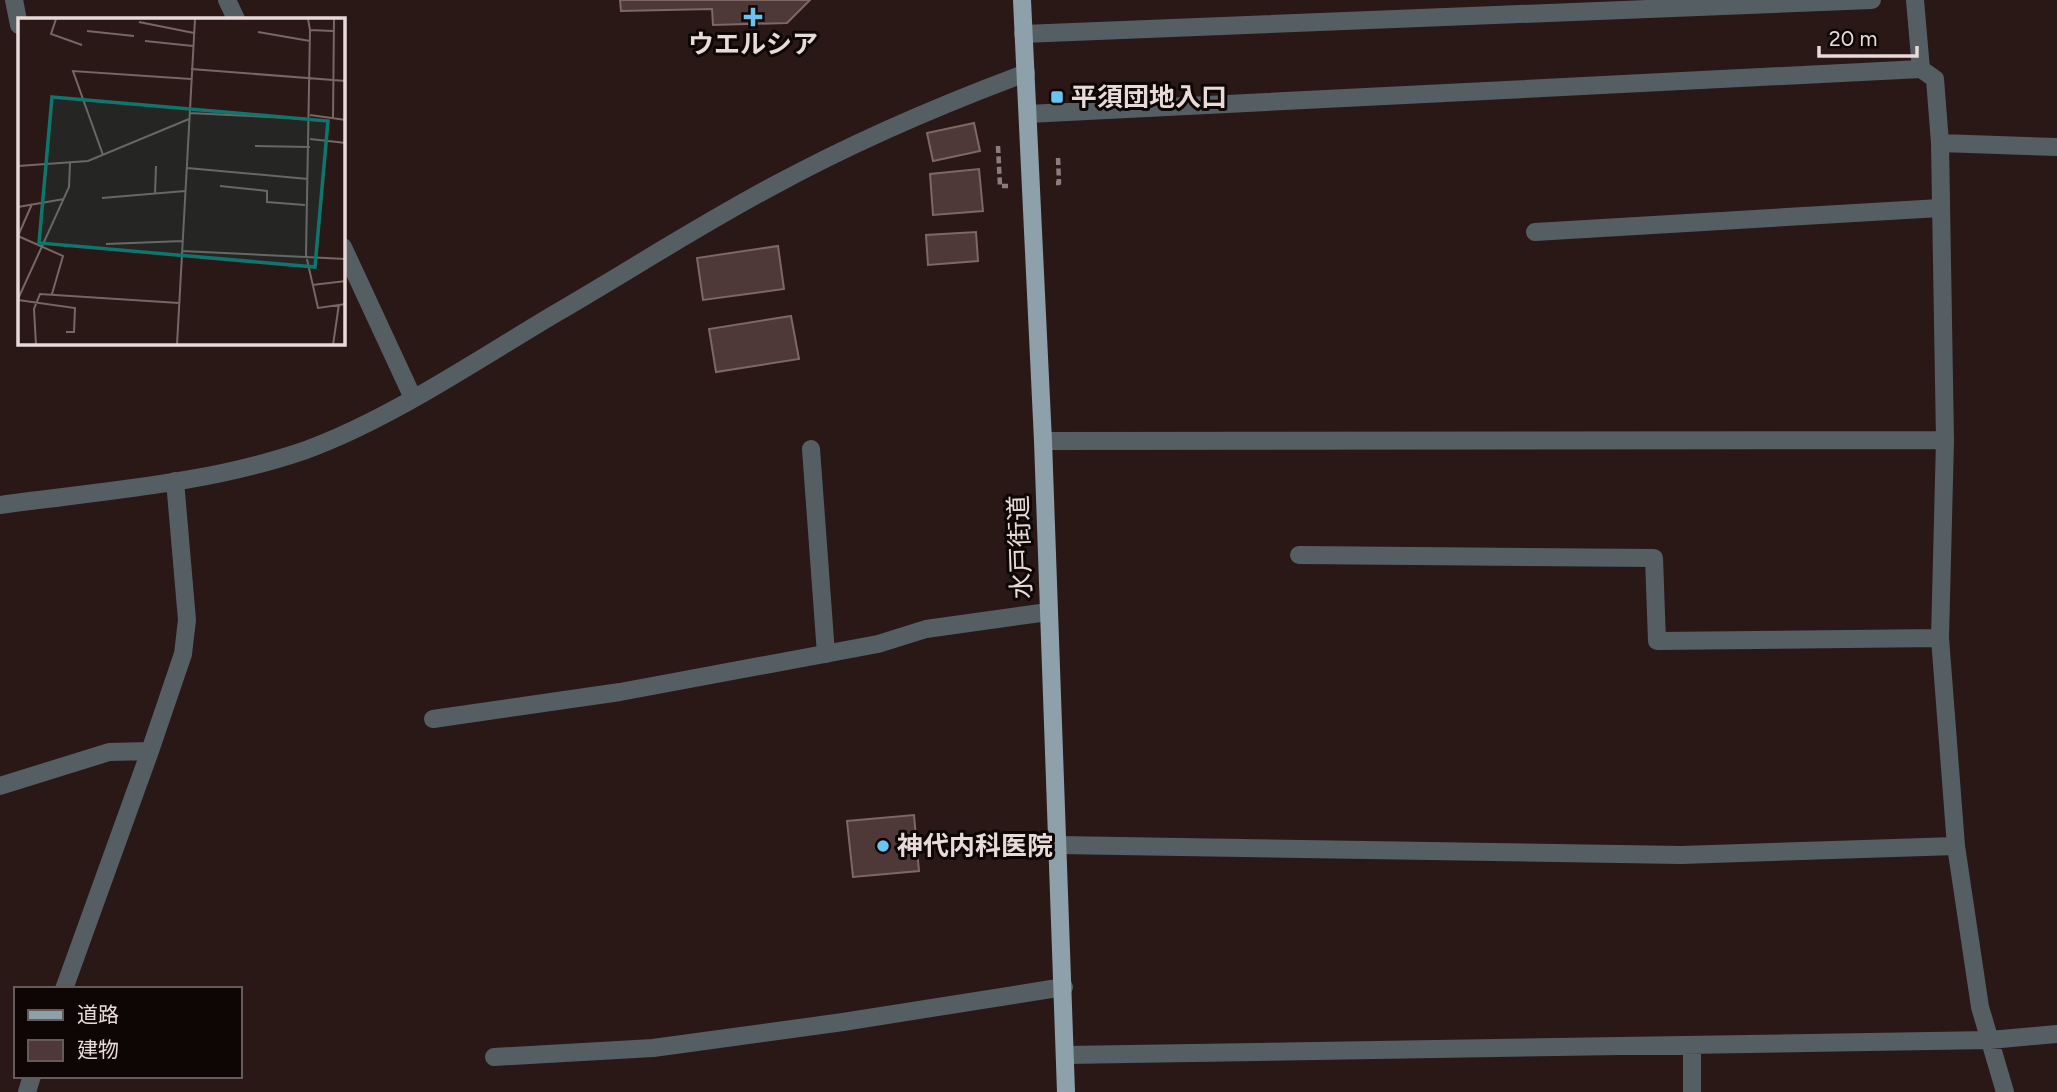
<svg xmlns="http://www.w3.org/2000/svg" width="2057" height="1092" font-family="Figtree,'Noto Sans JP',sans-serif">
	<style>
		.building { fill: #4e3938; stroke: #7e6765; stroke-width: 2 }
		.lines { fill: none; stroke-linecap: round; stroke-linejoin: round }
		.path { stroke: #8c7c7b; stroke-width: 4.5; stroke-dasharray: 7 3.5; stroke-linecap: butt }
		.service { stroke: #555e63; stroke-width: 18 }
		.minor { stroke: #555e63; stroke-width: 18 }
		.primary { stroke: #8ea0aa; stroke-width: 18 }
		.poi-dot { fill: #69c4f1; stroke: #0d0605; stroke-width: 2.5 }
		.labels { text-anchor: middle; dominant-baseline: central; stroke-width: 6; stroke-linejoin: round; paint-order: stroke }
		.poi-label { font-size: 26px; font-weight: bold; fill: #e8dad9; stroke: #0d0605; text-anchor: start }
		.street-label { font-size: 26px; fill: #e8dad9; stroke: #0d0605 }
		.inset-road { fill: none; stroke: #766665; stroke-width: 2 }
		.view { fill: #0f766e; fill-opacity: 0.15; stroke: #0f766e; stroke-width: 3.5 }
		.inset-edge { fill: none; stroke: #e8dad9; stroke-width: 3.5 }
	</style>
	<rect width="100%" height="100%" fill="#2a1817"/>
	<path class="building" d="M620,0h190l-23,23 -74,2 -1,-16 -91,2z
		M974,123l6,28 -47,10 -6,-28z
		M979,169l4,42 -50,4 -3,-41z
		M976,232l2,29 -50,4 -2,-30z
		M778,246l6,43 -81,11 -6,-42z
		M791,316l8,43 -83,13 -7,-43z
		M914,815l5,56 -66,6 -6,-56z"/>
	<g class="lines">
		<path class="path" d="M998,146l2,40h8
			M1056,183h3l-1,-26"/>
		<path class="service" d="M14,0l5,25
			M1028,114l893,-45
			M1058,845l623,10 275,-9"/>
		<path class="minor" d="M227,0l9,19
			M1915,0l6,69 14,10 5,64 5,297 -5,198 16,208 24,161 25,85
			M1023,34l849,-34
			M1940,143l117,4
			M1535,232l405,-24
			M343,247l70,151
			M1043,441l902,-1
			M811,449l15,205
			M0,505c102,-14 208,-21 306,-55 85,-31 174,-92 252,-138 72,-42 142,-87 215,-126 81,-44 167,-81 253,-113
			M1299,555l355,3 3,83 283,-3
			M433,719l187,-27 258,-48 48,-15 122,-17
			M0,786l109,-34 41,-1
			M64,989l86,-238 33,-97 4,-34 -12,-139
			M1065,1055l925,-15 67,-6
			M494,1057l159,-9 190,-26 221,-35
			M27,1092l5,-16
			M1692,1092v-47"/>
		<path class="primary" d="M1022,0l21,441 23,651"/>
	</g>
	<g class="poi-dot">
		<path d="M749.5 6.5h7v7h7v7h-7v7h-7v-7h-7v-7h7z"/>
		<rect x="1050" y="90" width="14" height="14" rx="3.5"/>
		<circle cx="883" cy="846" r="7"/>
	</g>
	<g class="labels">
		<g class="poi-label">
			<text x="753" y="44" text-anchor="middle">ウエルシア</text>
			<text x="1071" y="97">平須団地入口</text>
			<text x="897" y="846">神代内科医院</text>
		</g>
		<g class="street-label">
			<text transform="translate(1020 547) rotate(-92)">水戸街道</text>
		</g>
	</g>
	<g transform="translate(18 18)">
		<rect width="327" height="327" fill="#2a1817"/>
		<path class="inset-road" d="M38,1l-5,15 31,11M290,1l2,11 23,1M121,4l55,11M292,12l-4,225 12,53 28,-4M69,13l47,5M240,14l52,9M127,23l48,5M173,51l155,12M171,95l120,6M292,97l36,5M315,100l1,-99M292,121l36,4M237,128l55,1M85,137l-30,-84 118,8M0,148l70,-5 101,-42M169,150l121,11M202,168l47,5v11l38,3M137,176l1,-28M84,180l83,-7M0,189l46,-8M0,218l45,20 -11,38M0,218l14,-32M88,226l77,-3M164,233l164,8M294,267l34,-4M0,281l51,-112 1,-24M0,282l57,8 -1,24h-8M18,327l-2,-36 6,-15 139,9M159,327l18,-326M315,327l6,-41"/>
		<path class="view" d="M34,79l276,24 -13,146 -276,-24z"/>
		<rect width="327" height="327" class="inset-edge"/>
	</g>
	<rect x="14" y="987" width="228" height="91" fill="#0d0605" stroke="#655b5a" stroke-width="2"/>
	<rect x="28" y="1010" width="35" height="10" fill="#8ea0aa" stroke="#655b5a" stroke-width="2"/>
	<text x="77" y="1022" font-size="21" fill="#e8dad9">道路</text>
	<rect x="28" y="1040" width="35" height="21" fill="#4e3938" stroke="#655b5a" stroke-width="2"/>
	<text x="77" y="1057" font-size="21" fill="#e8dad9">建物</text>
	<path d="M1819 46v10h98v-10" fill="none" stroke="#e8dad9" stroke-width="3.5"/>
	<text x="1829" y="46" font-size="21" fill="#e8dad9" stroke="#0d0605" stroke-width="5" paint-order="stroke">20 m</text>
</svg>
